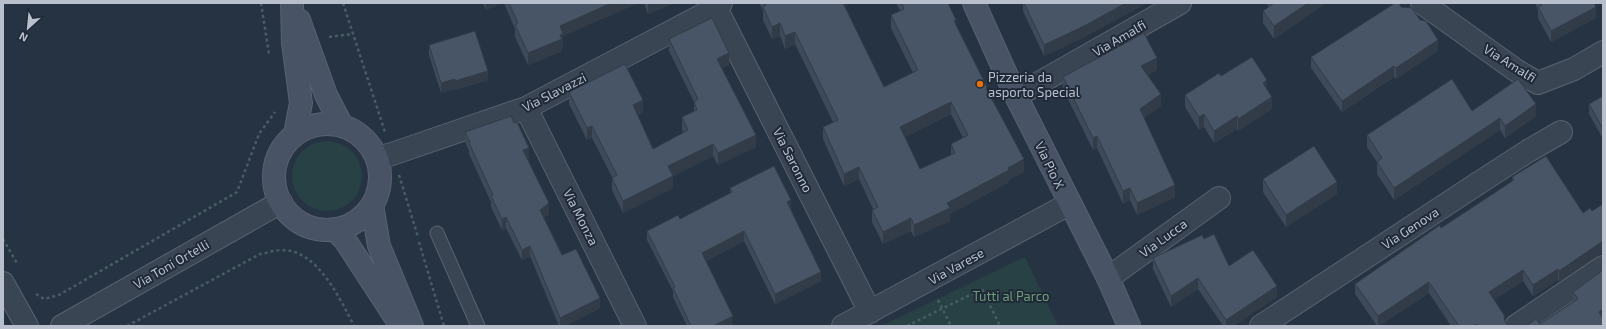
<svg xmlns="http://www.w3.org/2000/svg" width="1606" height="329" font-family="'Exo 2',sans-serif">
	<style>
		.green { fill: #284144 }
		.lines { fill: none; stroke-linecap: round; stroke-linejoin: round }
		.lane-casing { stroke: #596270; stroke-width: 15 }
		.street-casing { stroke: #596270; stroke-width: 24 }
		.secondary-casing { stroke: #596270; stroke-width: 24 }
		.path { stroke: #465e61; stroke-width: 2.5; stroke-dasharray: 3 3; stroke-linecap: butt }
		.lane { stroke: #3a4553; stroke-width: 13 }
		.street { stroke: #3a4553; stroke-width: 22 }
		.secondary { stroke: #485366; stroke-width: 22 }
		.wall { fill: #3e4959; fill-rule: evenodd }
		.shaded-wall { fill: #323c48 }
		.building { fill: #485567; stroke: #323c48; fill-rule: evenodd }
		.food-dot { fill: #e8710a; stroke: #1f2938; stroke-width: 1.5 }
		.labels { text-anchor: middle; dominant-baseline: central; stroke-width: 4; stroke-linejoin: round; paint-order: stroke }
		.street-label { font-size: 13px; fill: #b8c0cd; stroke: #1f2938 }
		.poi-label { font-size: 13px; fill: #b8c0cd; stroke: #1f2938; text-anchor: start }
		.park-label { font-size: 13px; fill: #6e9e79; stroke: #1f2938 }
	</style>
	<rect width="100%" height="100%" fill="#263343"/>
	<path class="green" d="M292 176a35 35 0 1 1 70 0a35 35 0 1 1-70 0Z
		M1025,257l33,69h-177z"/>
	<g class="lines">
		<defs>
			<path id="lane" d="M437,233l41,93"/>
			<path id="street" d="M1422,3l95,68 21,12 36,-14 29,-17
				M716,8l154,304
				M1016,96l164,-93
				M526,108l109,218
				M377,158l15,-4 134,-46 190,-100 5,-5
				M1108,278l111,-80
				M3,283l24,43
				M62,326l219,-124
				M843,326l226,-122
				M1261,326l210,-138 57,-37 33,-19
				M1516,326l87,-59"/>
			<path id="secondary" d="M292,3l1,40 8,60 -6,31
				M974,3l42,93 92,182 21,48
				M299,20l27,75 16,31
				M274 177a53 53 0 1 1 106 0a53 53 0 1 1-106 0Z
				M372,205l7,41 33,80
				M334,229l11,11 56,86"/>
		</defs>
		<use href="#lane" class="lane-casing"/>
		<use href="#street" class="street-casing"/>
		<use href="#secondary" class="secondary-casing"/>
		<path class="path" d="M261,3l8,51
			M343,3l42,129
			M329,37l23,-3
			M399,175l19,62
			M3,239l15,26
			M419,242l25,84
			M36,294l8,5 15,-4 178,-103 22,-58 16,-22
			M938,300l13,26
			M127,326l133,-72c7,-1 15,-4 22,-4 36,0 58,49 72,76
			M907,326l75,-37 18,37"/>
		<use href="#lane" class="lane"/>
		<use href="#street" class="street"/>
		<use href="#secondary" class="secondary"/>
	</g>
	<path class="wall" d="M483,3h18l-15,7z
		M504,3h134l-75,33v10l-1,1v4l-34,14 -13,-28v-8z
		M644,3h31l-27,11z
		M759,3h92l-6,3 39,81 29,-14 -22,-45v-13l9,-4 -4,-8h52l8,23 31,64 37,82 -15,8v2l-59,32v7l-36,16 -3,-6 -28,13 -11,-22v-12l1,-1 -14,-30 -15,7 -21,-47v-12l10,-5 -38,-78 -10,5 -5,-13 -8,3 -9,-19v-10zM951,114l12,24 -12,6v11l-31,14 -15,-32z
		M1023,3h124l-63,34 -40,19 -21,-45z
		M1266,3h60l-52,36 -11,-16v-12l6,-4z
		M1535,3h59l2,15 -45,24 -13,-24v-8z
		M1401,7l37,44 -42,28 -2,-2 -52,35 -31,-44v-11z
		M669,39l60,26 -7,3 34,79 -38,18 -5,-9 -40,20v12l-50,25 -11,-23v-13l-20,-39 -5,2 -18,-36v-12l74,20 -5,3 15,34 30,-16 -1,-4v-12l12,-6v-9l-25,-51z
		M429,45l59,35 -33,10v-1l-14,4 -12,-38z
		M1157,70l-9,5 13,31 -17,12 31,79 -38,18 -7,-15 -7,4 -26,-56 -4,2 -30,-61v-12z
		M1221,76l46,13 5,20 -34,22 -1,-2 -23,14 -10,-16 -5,3 -14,-23v-12z
		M1603,96v43l-14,-25v-10z
		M1472,111l64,5 -31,22 -5,-8 -106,70 -17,-26v-12l-10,-15v-12z
		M465,132l64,26 -1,1 21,55 -5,4 18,37 38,53 -35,18h-6l-29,-70 -8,4 -16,-32 -4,2 -11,-23v-5l-22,-48v-3l-4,-9z
		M1512,177l71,36 9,-2 11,-7v48l-44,30 -1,-2 -25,16 -10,-15 -29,19 11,22 4,4h-58l-22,-33 -50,33h-2l-22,-32v-10l86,-56 71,-47z
		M1263,179l74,15 -51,33 -23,-35z
		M730,188l61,21 30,72 -46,23 -31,-63 -38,20 27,65h-46l-14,-29v-6l-26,-51v-9l33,-12 50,-26z
		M1204,239l25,27 48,31 -44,29h-10l-25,-37 -27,18 -18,-38v-11z
		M1573,292l30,34 -63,-2 33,-22z"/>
	<path class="shaded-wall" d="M486,3h15l-15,7z
		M611,3h27l-75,33v10l-1,1v4l-34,14v-12l32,-27z
		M648,3h27l-27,11z
		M840,3h11l-11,6z
		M1126,3h21l-63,34 -40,19v-11z
		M1308,3h18l-52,36v-13z
		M1596,7v11l-45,24v-11z
		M956,20v13l-2,-12z
		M780,23v13l-8,3v-12z
		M795,32v12l-10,5v-13z
		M1438,40v11l-42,28v-11z
		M729,53v12l-12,6v-12z
		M1157,58v12l-16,8v-12z
		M1394,66v11l-52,35v-11z
		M488,71v9l-33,10v-9z
		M455,79v10l-14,4v-10z
		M1267,80v13l-4,-10z
		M1161,94v12l-21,15v-12z
		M1272,97v12l-34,22v-12z
		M643,100v12l-10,5v-12z
		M951,102v12l-51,26v-13z
		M1536,104v12l-31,22v-12z
		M1204,114v13l-5,3v-13z
		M1237,116v13l-23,14v-12z
		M1500,118v12l-106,70v-12z
		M592,126v12l-5,2v-12z
		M756,135v12l-38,18v-12z
		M1097,136v12l-4,2v-12z
		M713,144v12l-40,20v12l-50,25v-12l45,-35z
		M529,148v10l-6,3v-11z
		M1024,159v13l-15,8v2l-59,32v7l-36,16v-12l33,-22 61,-35z
		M859,167v12l-15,7v-12z
		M1337,182v12l-51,33v-12z
		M1175,185v12l-38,18v-12z
		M1130,188v12l-7,4v-13z
		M791,200v10l-4,-8z
		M549,203v11l-9,7v-11z
		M506,217v11l-4,2v-11z
		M911,218v13l-28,13v-12z
		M744,231v10l-42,22v-10z
		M1603,241v11l-44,30v-11z
		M530,246v10l-8,4v-10z
		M1558,269v11l-25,16v-11z
		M1523,270v11l-34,22v-11z
		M821,272v9l-46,23v-10z
		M1198,278v11l-27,18v-11z
		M1429,282v11l-50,33h-1v-10z
		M1277,286v11l-44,29h-7v-6z
		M600,298v10l-35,18h-5v-8z
		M1603,309v11l-4,-8z
		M733,316l-1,10h-19z"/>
	<path class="building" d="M509,3h102l-51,23 3,8 -3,1 2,4 -34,14 -13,-28 3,-2z
		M765,3h78l41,84 34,-17 -27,-55 13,-6 -2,-6h46l8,17 -2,1 33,66 -1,1 38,71 -16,9 1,2 -62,33 3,5 -36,17 -3,-7 -28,14 -11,-22 6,-3 -19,-40 -15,7 -21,-47 15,-7 -43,-88 -10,4 -5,-13 -8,4 -9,-20 3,-2zM951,102l17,33 -17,9 4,9 -35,16 -20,-42z
		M1024,3h102l-42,23 -40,19z
		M1274,3h34l-34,23 -11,-15z
		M1395,3h4l2,4 11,1 8,12 6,1 12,19 -42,28 -2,-2 -52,35 -31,-44z
		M1541,3h53l2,4 -45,24 -13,-24 4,-2z
		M712,18l17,35 -12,6 39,76 -38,18 -5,-9 -45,22 5,10 -50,25 -11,-23 5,-3 -25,-49 -5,2 -18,-36 56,-28 18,36 -10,5 20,44 35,-19 -6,-13 15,-7 -3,-8 4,-3 -29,-60z
		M475,31l13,40 -33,10v-2l-14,4 -12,-38z
		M1144,33l13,25 -16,8 20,28 -21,15 35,76 -38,18 -7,-15 -7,3 -26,-55 -4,2 -30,-61z
		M1252,57l15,23 -4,3 9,14 -34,22 -1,-3 -23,15 -10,-17 -5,3 -14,-22 34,-22 2,3z
		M1452,79l20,32 46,-32 18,25 -31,22 -5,-8 -106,70 -17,-26 5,-4 -15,-23z
		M1603,96v33l-14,-25z
		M511,116l3,7 3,-1 12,26 -6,2 26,53 -9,7 22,45 14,-6 24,49 -40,20 -30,-72 -8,4 -16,-33 -4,2 -11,-23 2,-1 -24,-52 1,-1 -5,-10z
		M1314,146l23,36 -51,33 -23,-36z
		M1546,156l37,57 7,-5 2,3 11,-7v37l-44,30 -1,-2 -25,16 -10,-15 -34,22 15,23 1,7 4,4h-32l-1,-2 -3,2h-14l-30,-44 -51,34 -23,-32 85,-59 1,3 73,-48 -2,-3z
		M774,166l17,34 -4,2 34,70 -46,22 -31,-63 -42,22 31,63 -20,10h-22l-18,-38 2,-1 -28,-56 31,-16 2,4 52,-27 -2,-4z
		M1214,234l15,32 24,-16 24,36 -51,34 -28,-42 -27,18 -18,-38 49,-23 2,4z
		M1603,270v39l-4,3 4,7v7h-77l10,-7 4,5 38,-25 -5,-7z"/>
	<circle class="food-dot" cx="980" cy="84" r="4"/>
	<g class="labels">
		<g class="street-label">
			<text transform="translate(1119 38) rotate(-30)">Via Amalfi</text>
			<text transform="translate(1510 63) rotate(32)">Via Amalfi</text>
			<text transform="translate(554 92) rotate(-27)">Via Slavazzi</text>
			<text transform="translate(793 160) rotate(63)">Via Saronno</text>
			<text transform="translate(1050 165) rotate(64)">Via Pio X</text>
			<text transform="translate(581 217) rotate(63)">Via Monza</text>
			<text transform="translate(1410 228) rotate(-33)">Via Genova</text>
			<text transform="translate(1163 238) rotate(-36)">Via Lucca</text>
			<text transform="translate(171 264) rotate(-30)">Via Toni Ortelli</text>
			<text transform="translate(956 266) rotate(-29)">Via Varese</text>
		</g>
		<g class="poi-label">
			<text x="988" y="77">Pizzeria da<tspan x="988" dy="15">asporto Special</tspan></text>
		</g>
		<g class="park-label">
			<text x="1011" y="296">Tutti al Parco</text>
		</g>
	</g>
	<rect width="1606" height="329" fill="none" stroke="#b8c0cd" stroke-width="8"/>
	<g transform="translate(28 28) rotate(207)" stroke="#1f2938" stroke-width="3" paint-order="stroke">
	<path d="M0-3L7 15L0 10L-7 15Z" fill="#b8c0cd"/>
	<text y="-6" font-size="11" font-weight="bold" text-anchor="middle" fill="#b8c0cd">N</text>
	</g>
</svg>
